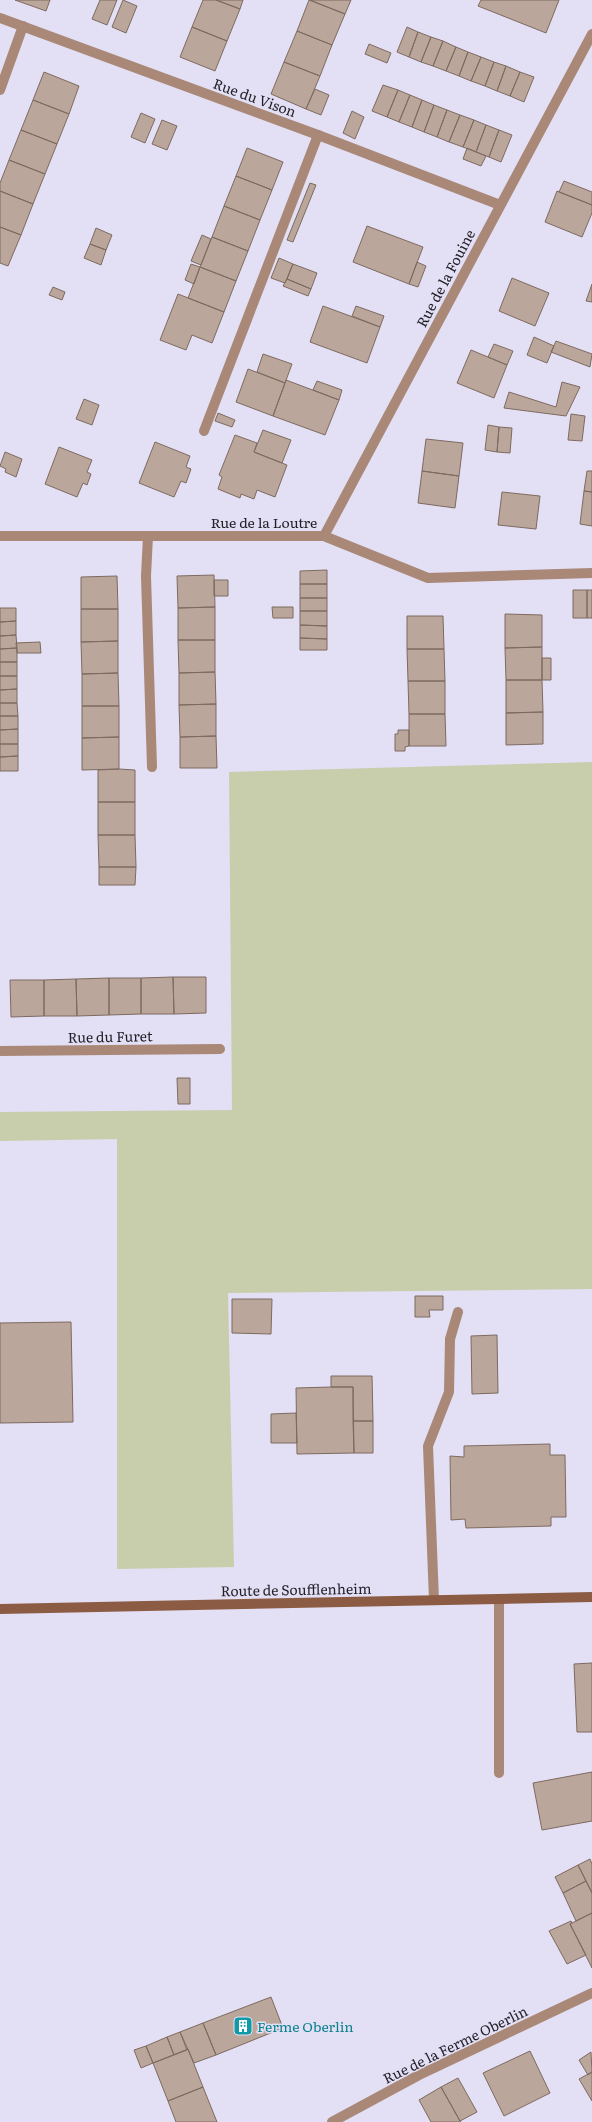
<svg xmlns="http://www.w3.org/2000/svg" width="592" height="2122" font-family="Literata,serif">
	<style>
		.green { fill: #c8ceac }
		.building { fill: #bba69b; stroke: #7d6a60 }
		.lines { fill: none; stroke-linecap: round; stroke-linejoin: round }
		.lane { stroke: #a98877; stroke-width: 10 }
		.street { stroke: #a98877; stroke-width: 10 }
		.secondary { stroke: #8b5c43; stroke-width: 10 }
		.labels { text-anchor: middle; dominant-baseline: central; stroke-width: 3; stroke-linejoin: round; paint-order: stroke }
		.street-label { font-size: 14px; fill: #211f27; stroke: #e3dff4 }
		.culture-label { font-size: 14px; fill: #0d838f; stroke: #e3dff4; text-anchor: start }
	</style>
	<rect width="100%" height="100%" fill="#e3dff4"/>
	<path class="green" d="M592,762v527l-364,4 6,274 -117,2v-430l-117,2v-29l232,-2 -3,-338z"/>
	<path class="building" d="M15,0h35l-4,11z
		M100,0h17l-10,25 -15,-6z
		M123,0l14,6 -11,27 -14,-6z
		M203,0h13l24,9 -13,32 -35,-14z
		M216,0h27l-3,9z
		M309,0l36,14 -13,31 -35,-14z
		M310,0h41l-6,14z
		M481,0h78l-13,33 -68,-27z
		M192,27l35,14 -12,30 -35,-14z
		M407,27l11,5 -9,25 -12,-5z
		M297,31l35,14 -12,31 -36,-14z
		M418,32l13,5 -10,25 -12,-5z
		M431,37l12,4 -10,25 -12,-4z
		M443,41l13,6 -10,24 -13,-5z
		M369,44l22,9 -4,10 -22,-9z
		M456,47l12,5 -9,24 -13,-5z
		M468,52l13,5 -10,24 -12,-5z
		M481,57l13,5 -9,24 -14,-5z
		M284,62l36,14 -14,33 -35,-15z
		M494,62l12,4 -9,25 -12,-5z
		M506,66l14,6 -10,24 -13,-5z
		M44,72l35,14 -10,28 -36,-14z
		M520,72l14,5 -10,25 -14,-6z
		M383,85l15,5 -11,27 -15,-6z
		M315,89l14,6 -8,20 -15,-6z
		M398,90l12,5 -11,27 -12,-5z
		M410,95l12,5 -10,27 -13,-5z
		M33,100l36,14 -12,30 -36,-14z
		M422,100l12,5 -10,27 -12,-5z
		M434,105l13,5 -10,27 -13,-5z
		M447,110l13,5 -11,27 -12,-5z
		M352,111l12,6 -9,22 -12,-6z
		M141,113l14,6 -10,24 -14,-6z
		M460,115l14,5 -11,27 -14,-5z
		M162,120l15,6 -10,24 -15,-6z
		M474,120l12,5 -10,27 -13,-5z
		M486,125l13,5 -10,27 -13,-5z
		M21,130l36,14 -12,30 -36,-14z
		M499,130l13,5 -11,27 -12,-5z
		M247,148l36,14 -11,28 -36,-14z
		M467,148l19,8 -5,10 -18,-7z
		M9,160l36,14 -12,30 -33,-13v-8z
		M236,176l36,14 -12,30 -36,-14z
		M564,181l28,11v13l-33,-13z
		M310,183l6,2 -23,57 -6,-2z
		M0,191l33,13 -12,31 -21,-8z
		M557,191l35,14v8l-10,24 -37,-15z
		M224,206l36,14 -12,31 -36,-14z
		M367,226l56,21 -14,37 -56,-22z
		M0,227l21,8 -13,31 -8,-3z
		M96,228l16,7 -6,15 -16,-6z
		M202,235l9,4 -10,26 -10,-4z
		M212,237l36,14 -12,30 -36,-14z
		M90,244l16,6 -5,15 -17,-7z
		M279,258l14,6 -8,19 -14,-5z
		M417,262l9,4 -8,21 -9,-3z
		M191,264l9,3 -6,17 -9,-4z
		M293,264l24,9 -6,16 -24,-10z
		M200,267l36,14 -12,31 -36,-14z
		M512,278l37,15 -14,33 -36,-15z
		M287,279l24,10 -3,7 -25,-10z
		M592,284v18l-6,-1z
		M53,287l12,5 -3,8 -13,-5z
		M178,294l46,18 -12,31 -20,-8 -6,15 -26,-10z
		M323,306l57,21 -13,36 -57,-21z
		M356,306l28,10 -4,11 -28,-11z
		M534,337l20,9 -7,17 -20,-8z
		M556,341l36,13 -2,13 -39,-15z
		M494,344l19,7 -6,14 -19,-8z
		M471,350l36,15 -13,33 -37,-15z
		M263,354l29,10 -7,19 -28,-11z
		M248,369l37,14 -12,33 -37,-14z
		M286,380l53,20 -14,35 -52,-19z
		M317,381l25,9 -3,10 -26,-10z
		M562,382l18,5 -14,29 -62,-8 5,-16 47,15z
		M84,399l15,6 -7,20 -16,-6z
		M218,413l17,7 -3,7 -17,-6z
		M571,414l14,2 -3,25 -14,-1z
		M488,425l11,2 -2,25 -12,-2z
		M499,427l13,1 -2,25 -13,-1z
		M263,430l28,10 -9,23 -28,-11z
		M235,435l22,8 -3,9 33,13 -12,32 -18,-7 -3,9 -13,-5 -1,4 -22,-9 4,-12 -3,-2z
		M426,439l37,4 -4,33 -37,-5z
		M155,442l35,14 -4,11 5,2 -5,14 -5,-2 -7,16 -35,-14z
		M59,447l33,13 -5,12 4,2 -4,11 -4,-2 -6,14 -32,-13z
		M5,452l17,7 -6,18 -11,-5 1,-3 -6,-3z
		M422,471l37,5 -4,32 -37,-5z
		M587,471h5v21l-8,-1z
		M584,491l8,1v34l-12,-2z
		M502,492l38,4 -4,33 -38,-4z
		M327,570v14h-27v-13z
		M214,575l1,32 -37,1 -1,-32z
		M117,576l1,33h-37v-32z
		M214,580h14v16h-14z
		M300,584h27v14h-27z
		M573,590h14v28h-14z
		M587,590h5v28h-5z
		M300,598h27v13h-27z
		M215,607v33h-37v-32z
		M272,607h21v11h-20z
		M0,608h16v13l-16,1z
		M81,609h37v32l-37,1z
		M300,611h27v15l-27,-1z
		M505,614l37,1v32l-37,1z
		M407,616h36l1,33h-37z
		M16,621v14l-16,1v-14z
		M300,625l27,1v13l-27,-1z
		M16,635l1,13 -17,1v-13z
		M300,638l27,1v11h-27z
		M178,640h37v32l-36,1z
		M118,641v32l-36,1 -1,-32z
		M40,642l1,11h-24l-1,-10z
		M542,647v33h-36l-1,-32z
		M17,648v14h-17v-13z
		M407,649h37l1,32h-37z
		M542,658h9v22h-9z
		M0,662h17v14h-17z
		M215,672l1,32 -37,1v-32z
		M118,673l1,33h-37v-32z
		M0,676h17v13l-17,1z
		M506,680h36l1,32 -37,1z
		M408,681h37v33h-36z
		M17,689v14h-17v-13z
		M0,703h17l1,13h-18z
		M216,704v32l-36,1 -1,-32z
		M82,706h37v31l-37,1z
		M543,712v32l-37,1v-32z
		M409,714h36l1,32h-37z
		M0,716h18v13l-18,1z
		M18,729v15h-18v-14z
		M398,730h11v16l-4,1v4h-10v-17h3z
		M216,736l1,32h-37v-31z
		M119,737v32l-37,1v-32z
		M0,744h18v12l-18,1z
		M18,756v15h-18v-14z
		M119,769l16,1v32h-37v-32z
		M98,802h37v33h-37z
		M98,835h37l1,32h-37z
		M99,867h37l-1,18h-36z
		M173,977l1,37h-33v-36z
		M173,977h33v36l-32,1z
		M109,978v37l-32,1 -1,-37z
		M109,978h32v36l-32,1z
		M76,979l1,37h-33v-36z
		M10,980h34v36l-33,1z
		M177,1078h13v26h-12z
		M415,1296h28v14h-14l1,7h-15z
		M232,1299h40l-1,35 -39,-1z
		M71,1322l2,100 -73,1v-100z
		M497,1335l1,58 -26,1 -1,-58z
		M331,1376h41l1,45h-20v-34h-22z
		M331,1387h22l1,66 -57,1 -1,-66z
		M296,1413l1,30h-26v-29z
		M353,1421h20v32h-19z
		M550,1444v11h15l1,62h-15v9l-85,2 -1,-9 -14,1 -1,-64 14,1v-11z
		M592,1663v69h-15l-3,-68z
		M592,1772v49l-50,9 -9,-47z
		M590,1859l2,5v29l-14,-28z
		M578,1865l8,16 -23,12 -8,-16z
		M586,1881l6,12v20l-16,8 -13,-28z
		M592,1913v55l-22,-44z
		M571,1921l1,2 -2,1 16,31 -19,9 -18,-33z
		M271,1997l12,31 -67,27 -13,-32z
		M203,2023l13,32 -22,8 -14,-31z
		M180,2032l7,18 -13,5 -7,-18z
		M167,2037l7,18 -21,8 -7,-17z
		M146,2046l7,17 -12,5 -7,-18z
		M188,2049l15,38 -35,14 -15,-38z
		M530,2051l20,42 -46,23 -21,-43z
		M591,2052l1,20 -4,3 -9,-15z
		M592,2072v29l-13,-22z
		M458,2078l19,34 -17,9 -19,-34z
		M203,2087l14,35h-41l-8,-21z
		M441,2087l19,34 1,1h-30l-12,-22z"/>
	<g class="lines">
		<path class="lane" d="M0,90l23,-64
			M204,431l114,-296
			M148,536l-2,40 6,191
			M434,1600l-6,-154 21,-54 1,-53 8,-27
			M499,1773v-174"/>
		<path class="street" d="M0,18l318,117 182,70
			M0,536h324l104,42 164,-5
			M324,536l268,-502
			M0,1051l220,-2
			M332,2122l87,-47 173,-82"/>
		<path class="secondary" d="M0,1609l592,-12"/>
	</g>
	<defs>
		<symbol id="building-square" viewBox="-11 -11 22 22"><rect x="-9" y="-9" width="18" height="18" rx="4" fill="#0f9aa8" stroke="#e3dff4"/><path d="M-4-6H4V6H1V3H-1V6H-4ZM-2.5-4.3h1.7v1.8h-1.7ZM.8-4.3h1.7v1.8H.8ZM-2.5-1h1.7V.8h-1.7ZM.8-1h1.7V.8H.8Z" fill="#fff"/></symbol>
	</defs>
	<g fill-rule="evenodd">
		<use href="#building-square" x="232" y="2015" width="22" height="22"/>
	</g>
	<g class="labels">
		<g class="street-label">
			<text transform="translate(255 97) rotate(20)">Rue du Vison</text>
			<text transform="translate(445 278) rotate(-62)">Rue de la Fouine</text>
			<text x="264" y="522">Rue de la Loutre</text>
			<text transform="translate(110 1036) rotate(-1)">Rue du Furet</text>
			<text transform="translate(296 1589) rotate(-1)">Route de Soufflenheim</text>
			<text transform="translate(455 2044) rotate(-26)">Rue de la Ferme Oberlin</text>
		</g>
		<g class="culture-label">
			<text x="257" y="2026">Ferme Oberlin</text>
		</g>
	</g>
</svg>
